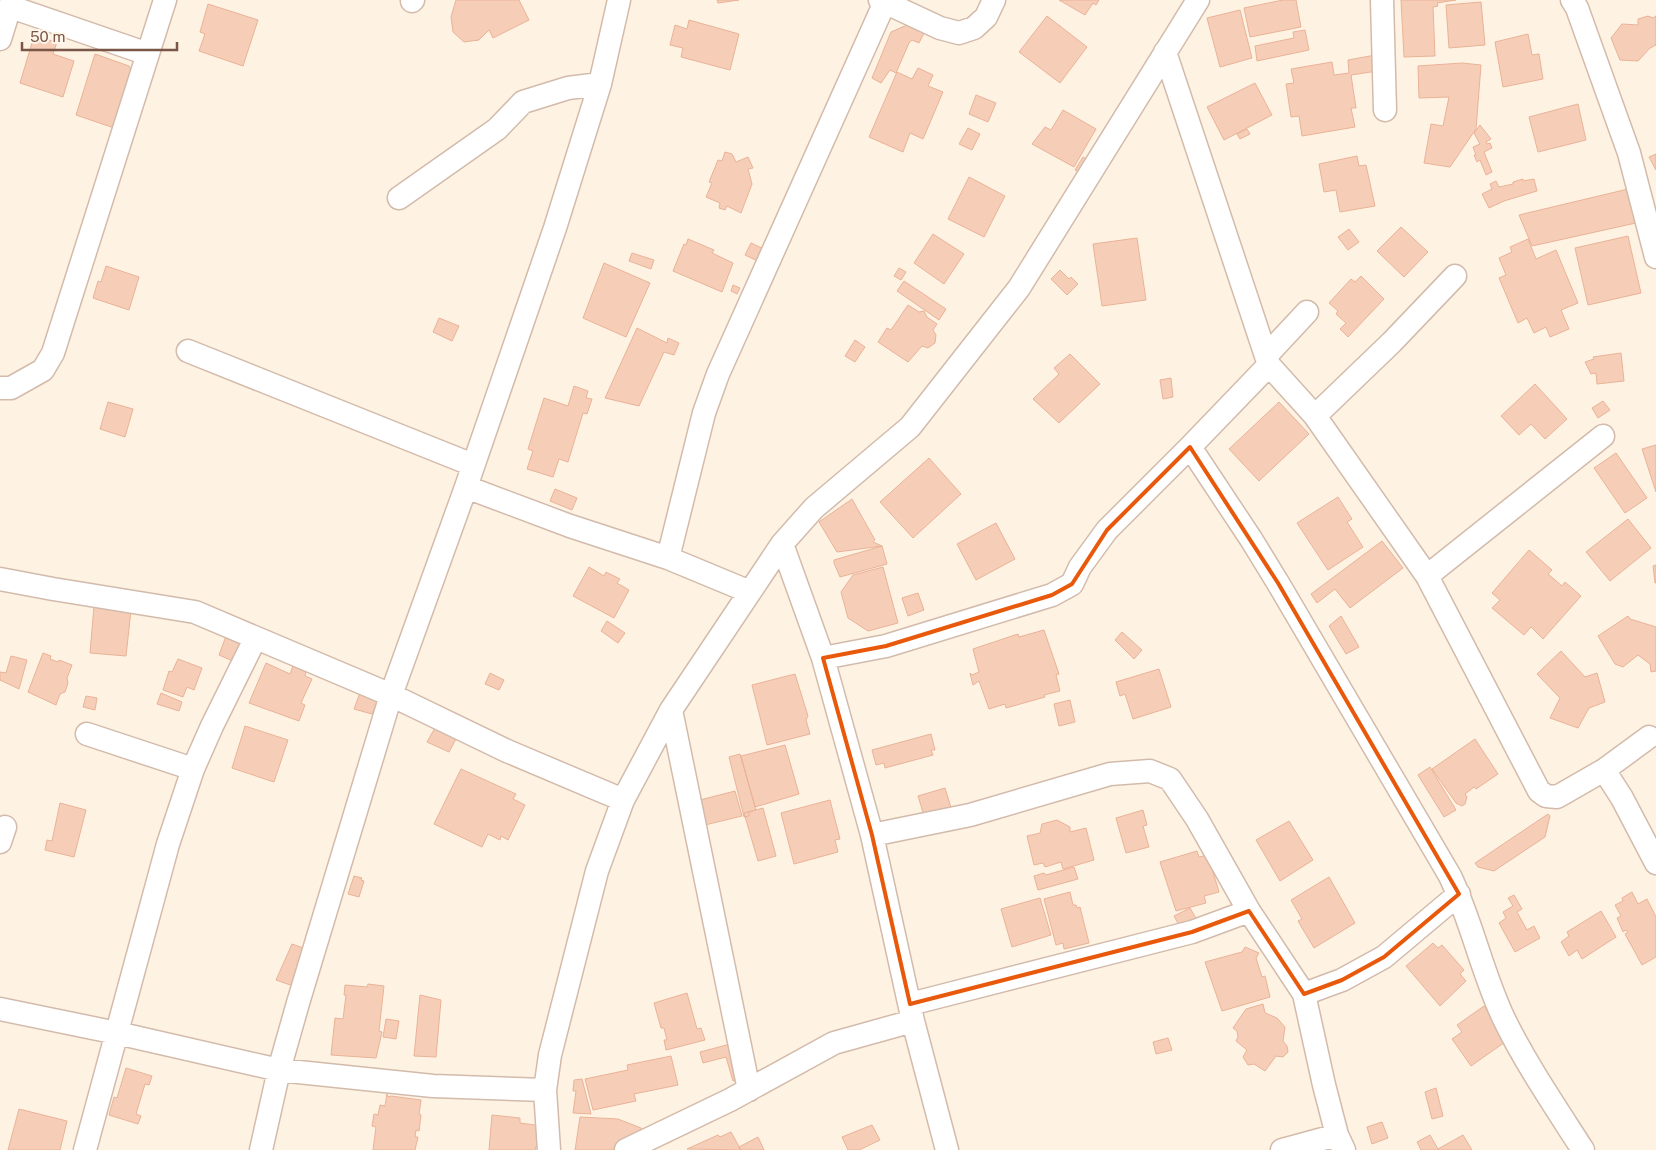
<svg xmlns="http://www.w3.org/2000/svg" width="1656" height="1150" font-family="'Public Sans',sans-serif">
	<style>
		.building { fill: #f6ceb8; stroke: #eab297 }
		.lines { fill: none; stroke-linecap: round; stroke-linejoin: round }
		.street-casing { stroke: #d3bbab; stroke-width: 25 }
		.street { stroke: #fff; stroke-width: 22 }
		.marked { fill: none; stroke: #e8590c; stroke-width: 4; stroke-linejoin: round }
	</style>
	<rect width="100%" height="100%" fill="#fef2e3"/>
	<path class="building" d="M456,0h63l10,20 -36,18 -4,-8 -10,10 -15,2 -11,-10 -2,-15z
		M717,0h22l-21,3z
		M1059,0h40l-3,5 -3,-2 -8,12z
		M1283,0h13l5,27 -51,10 -6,-29z
		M1401,0h55l-19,3 1,3 -5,1 2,49 -31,1z
		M1481,2l4,43 -36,3 -3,-43z
		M208,4l50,16 -15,46 -44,-15 6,-17 -5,-2z
		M1240,10l12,48 -32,9 -13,-49z
		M1047,16l40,31 -27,36 -41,-31z
		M1648,16l5,2 3,-2v29l-6,3 -12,13 -18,-1 -9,-22 11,-14 16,1v-6z
		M689,20l50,14 -9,36 -49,-13 2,-9 -13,-3 5,-20 12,4z
		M907,25l17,8 -5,10 -7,-3 -3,3 -13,30 -6,-3 -9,13 -9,-5 19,-46z
		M1305,30l4,20 -52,11 -2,-15 39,-8 -1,-6z
		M1528,34l4,21 7,-1 4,25 -40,8 -8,-45z
		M34,36l23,6 -4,12 21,7 -11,36 -43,-14z
		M95,54l34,12 4,8 -13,56 -44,-15z
		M1381,54l3,16 -33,5 5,33h-5l4,19 -53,9 -3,-20 -8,1 -5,-33 8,-1 -3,-14 41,-7 2,13 15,-2 -1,-13z
		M1462,63l19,2 -5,64 -26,38 -26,-4 7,-39 12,2 6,-29 -30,1 -1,-32z
		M918,68l15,7 -5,11 15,6 -20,47 -13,-6 -7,19 -34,-15 28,-65 15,7z
		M1255,83l17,32 -48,25 -17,-33z
		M976,95l20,8 -8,19 -19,-8z
		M1578,104l8,36 -48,12 -9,-35z
		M1063,110l33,19 -22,38 -42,-23 13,-17 6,3z
		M1480,125l11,14 -5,3 1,2 3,-1 2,5 -8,4 8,20 -6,3 -6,-15 -3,2 -3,-7h2l-3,-8 7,-3 -6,-11z
		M968,128l12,6 -8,16 -13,-6z
		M1247,129l3,5 -10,5 -3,-5z
		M725,152l7,2 4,8 12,-5 5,11 -5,1 4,15 -11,29 -14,-7 -2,4 -6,-2 1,-5 -14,-6 6,-14 -3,-1 9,-22 4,1z
		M1656,154v16l-7,-13z
		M1357,156l2,10 7,-1 9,41 -35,6 -4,-22 -12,2 -5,-28z
		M1083,157l13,8 -7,13 -14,-8z
		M969,177l36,19 -21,41 -36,-18z
		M1523,179v2l11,-2 3,12 -33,10 -15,7 -7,-14 10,-5 -2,-5 6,-3 3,6 14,-3v-2z
		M1628,189l8,34 -104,23 -13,-31z
		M1401,227l27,25 -24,25 -27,-26z
		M1349,229l10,13 -11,8 -10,-13z
		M933,234l31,20 -20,30 -30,-21z
		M1628,236l13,57 -53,12 -13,-57z
		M1137,238l9,62 -44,6 -9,-62z
		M688,239l26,11 -2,3 21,10 -11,29 -49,-21 11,-27 2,1z
		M1528,239l8,20 20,-9 22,53 -17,7 8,19 -19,8 -4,-10 -12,6 -7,-15 -9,5 -19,-45 7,-3 -7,-17 13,-6 -2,-5z
		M751,243l17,8 -6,12 -17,-8z
		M632,253l22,7 -3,9 -22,-8z
		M604,263l46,20 -24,54 -43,-19z
		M106,266l33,11 -10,33 -36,-12 5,-17 3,1z
		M899,268l7,4 -5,8 -7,-4z
		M1060,270l9,9 2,-2 7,7 -11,11 -16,-16z
		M1361,276l23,23 -36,38 -8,-8 6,-6 -10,-9 2,-3 -9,-8 22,-24 4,3z
		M904,281l42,28 -7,11 -42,-29z
		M733,285l7,3 -3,6 -6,-3z
		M908,305l11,7 5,-1 3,6 10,7 -4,6 3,5 -1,8 -7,5 -6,-2 -14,16 -30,-20 9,-14 4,2z
		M439,318l20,8 -7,15 -19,-9z
		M637,328l30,15 1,-5 11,5 -5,12 -10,-3 -25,54 -34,-8z
		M855,340l10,7 -10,15 -10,-6z
		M1621,353l3,28 -27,3 -1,-11 -5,1 -6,-12 9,-3 -1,-2z
		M1070,354l30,30 -41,39 -26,-24 26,-25 -5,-6z
		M1171,378l2,19 -10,2 -3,-19z
		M1535,384l32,35 -22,20 -14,-15 -12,11 -18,-19z
		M574,386l14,5 -2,7 6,1 -5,15 -4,-1 -15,49 -9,-3 -6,18 -26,-8 6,-18 -5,-2 16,-51 24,8z
		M1603,401l7,9 -12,8 -6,-10z
		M108,402l25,7 -8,28 -25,-8z
		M1279,402l30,32 -50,47 -30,-32z
		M1656,445v47l-14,-43z
		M1616,453l31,45 -22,15 -31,-45z
		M929,458l32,36 -48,44 -33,-36z
		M555,489l22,9 -5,12 -22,-9z
		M1338,497l14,22 -5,3 16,25 -35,23 -31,-47z
		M852,499l23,41 -2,2 9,4 -45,6 -18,-30z
		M1628,519l23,29 -41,33 -24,-29z
		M996,523l19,36 -39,21 -19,-36z
		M1382,541l21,27 -53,40 -15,-19 -18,14 -6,-9z
		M882,546l5,18 -47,13 -6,-14v-3z
		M1529,550l23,20 -4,4 14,12 3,-4 16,14 -38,43 -12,-12 -7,8 -32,-27 8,-8 -8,-7z
		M1656,565v18h-1l-2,-17z
		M589,567l15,9 2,-4 14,7 -3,4 12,7 -15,28 -41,-22z
		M883,567l15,56 -30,8 -20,-13 -7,-26 12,-17z
		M918,593l6,17 -16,6 -6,-18z
		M94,606l37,4 -5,46 -36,-3z
		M1341,616l18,31 -13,7 -17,-28z
		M1628,616l2,3 26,8v44l-5,1 -1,-8 -12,-9 -15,12 -8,-3 -17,-28z
		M607,621l18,12 -7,10 -17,-12z
		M1044,630l15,44 -3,1 4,16 -16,4 1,2 -39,11 -1,-4 -16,5 -10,-28 -6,4 -3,-12 2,2 7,-3 -6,-23 45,-15 1,3z
		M1122,632l20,18 -8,9 -19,-19z
		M226,636l16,7 -7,19 -16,-7z
		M1561,651l24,26 12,-4 8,29 -16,6 -11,20 -28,-10 10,-20 -23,-24z
		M43,653l8,3 -1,3 8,3 1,-2 13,5 -5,13 1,5 -3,9 -5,2 -4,11 -28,-13z
		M11,656l16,4 -8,29 -19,-9v-8l6,1z
		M178,659l24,9 -8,22 -7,-3 -4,10 -20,-7 6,-19 3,1z
		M266,663l24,11 3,-8 13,6 -1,4 7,3 -11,24 4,2 -6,16 -50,-18z
		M1159,669l12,38 -38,12 -8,-25 -5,2 -4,-14z
		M490,673l14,7 -5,10 -14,-6z
		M795,674l13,42 -2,4 4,14 -43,11 -15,-60z
		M361,690l18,8 -7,16 -18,-5z
		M161,693l21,9 -3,9 -22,-7z
		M86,696l11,2 -2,12 -12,-3z
		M1070,700l5,22 -16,4 -5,-22z
		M245,726l43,14 -14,42 -42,-14z
		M436,726l21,11 -8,15 -22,-10z
		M931,734l4,16h-4l2,5 -48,13 -1,-5 -8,2 -4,-15z
		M1475,739l23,35 -22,15 -2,-2 -9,7 2,3 -2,7 -3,2 -6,-3 -24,-34z
		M785,745l14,49 -44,13 -14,-51z
		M740,754l16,56 -7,2v4l-5,1 -15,-60z
		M1430,767l26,43 -12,7 -26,-42z
		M461,769l55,25 -3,5 12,6 -17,35 -7,-4 -1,4 -12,-6 -6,13 -48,-23z
		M945,788l7,23 -27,8 -7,-23z
		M735,791l7,25 -37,9 -5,-25z
		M830,800l10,39 -5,1 3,12 -44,12 -13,-51z
		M60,803l26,7 -12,47 -29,-7 2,-10 5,1z
		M763,808l13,48 -18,5 -14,-48z
		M1143,810l4,15 -4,1 6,21 -23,6 -10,-35z
		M1548,814l2,2 -5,21 -51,34 -16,-4 -3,-4z
		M1057,820l13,7v5l16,-4 8,32 -31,9 -2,-7 -16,5 -2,-4 -9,2 -7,-29 13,-3 2,-9z
		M1289,821l24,39 -33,21 -24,-41z
		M1197,851l2,6 9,-2 11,37 -15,4 2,7 -30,8 -16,-49z
		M1074,867l4,12 -40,11 -4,-14 10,-3 2,2z
		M354,876l8,2 -1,2 3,1 -5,16 -11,-3z
		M1329,877l26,46 -41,25 -16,-27 4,-2 -11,-19z
		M1070,892l3,13h3l1,3 3,-1 9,36 -25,6 -1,-6 -7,2 -12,-46z
		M1632,892l6,12 9,-5 9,18v40l-14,8 -17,-31 3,-2 -2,-2 -3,2 -2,-5 -4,-9 4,-2 -6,-11 8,-4 -1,-3z
		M1514,895l8,14 -5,3 10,18 7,-4 6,12 -25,14 -16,-29 7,-5 -3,-6 10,-6 -5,-8z
		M1040,898l11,37 -39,12 -11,-38z
		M1190,908l7,12 -16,9 -7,-13z
		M1601,911l15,26 -34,22 -5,-9 -8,6 -8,-14 8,-6 -2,-4z
		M1433,943l5,5 4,-3 22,25 -4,4 6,7 -26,25 -34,-40z
		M292,944l14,5 -13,37 -17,-6z
		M1245,947l14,6 -3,5 6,19 3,-1 5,21 -48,14 -17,-49 37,-10z
		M368,984l16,2 -5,45 3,1 -6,26 -45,-3 4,-37 8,1 3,-24h-2l1,-10 22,2z
		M687,993l10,36 4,-1 4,12 -39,10 -2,-10h3l-3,-12h-3l-7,-25z
		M420,995l21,5 -5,57 -22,-1z
		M1263,1004l2,9 12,5 8,9 -2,14 4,5 1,6 -5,5 -7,-1 -11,15 -11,-7 -6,1 -5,-8 4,-7 -11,-9 2,-4 -1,-6 -4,-3 13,-19z
		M1484,1006l24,34 -37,26 -19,-27 10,-7 -5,-7z
		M386,1019l13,2 -3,18 -13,-2z
		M1168,1038l4,12 -16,4 -3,-12z
		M734,1043l10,34 -11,4 -7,-24 -23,6 -3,-11z
		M671,1056l7,29 -44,9 2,7 -43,9 -8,-31 43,-9 -1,-5z
		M126,1068l26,8 -3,9 -4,-1 -9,30 5,2 -3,8 -29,-9 5,-18 3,1z
		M582,1079l9,35 -18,-1 3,-22h-3l1,-11z
		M1436,1088l7,28 -11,3 -7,-27z
		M387,1094l1,3 3,-1 30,4 -2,14 2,1 -2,16 -3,-1 -1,7h3l-3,13h-42l3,-23 -4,-1 2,-12 4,1 2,-10 5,1z
		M19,1109l48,12 -7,29h-52z
		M492,1115l28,3v5l22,3 -2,21 -4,-1 -1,4h-46z
		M580,1117l38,2 23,9 1,11 -23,11h-44z
		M1382,1122l6,16 -16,6 -5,-17z
		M872,1125l8,15 -21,10h-11l-6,-13z
		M731,1132l10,18 -54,-1 31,-14 2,2z
		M1430,1135l8,14 25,-14 9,15h-51l-4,-8z
		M758,1137l6,13h-24l-1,-3z"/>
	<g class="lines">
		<defs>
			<path id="street" d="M880,0l60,28 19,5 15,-5 12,-11 8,-17
				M1382,0l3,110
				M1572,0l5,8 52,145 27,104
				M412,1l1,-1
				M11,7l137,47
				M0,39l12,-39
				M1165,52l104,313 46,51 112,160 112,215 7,5 11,1 47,-27 45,-33
				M399,198l98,-69 26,-27 45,-14 32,-4
				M188,351l285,114
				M1266,356l41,-44
				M0,388h11l32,-18 10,-17 112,-353
				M1315,416l77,-74 63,-66
				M1190,447l61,92 27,44 172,293c22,46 32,97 54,143 22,45 52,89 79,131
				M466,487l104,39 98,32 82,34
				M782,544l41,114 49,177 41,186 34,129
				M668,558l36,-145 14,-39 167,-372
				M1427,576l176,-140
				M0,579l53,10 142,23 196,83 116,56 116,49
				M823,658l63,-12 166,-51 20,-11 8,-17 27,-37 83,-83 79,-82
				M671,710l78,380
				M87,734l106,35
				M1604,770l18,28 34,65
				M872,835l98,-20 140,-41 40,-3 20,8 27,40 52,92 55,83 20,91 13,50 7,15
				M0,842l5,-15
				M1304,994l38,-14 42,-23 75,-63
				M910,1004l282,-72 57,-21
				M0,1009l117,24 162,37 154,16 112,4
				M85,1150l83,-306 25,-75 19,-43 43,-87
				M261,1150l18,-80 19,-67 93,-308 75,-208 89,-259 45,-144 19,-84
				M549,1150l-4,-60 5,-35 47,-184 26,-71 48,-90 111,-166 32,-36 96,-81 109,-139 179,-288
				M626,1150l104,-50 104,-57 79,-22
				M1282,1150l55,-15"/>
		</defs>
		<use href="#street" class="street-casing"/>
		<use href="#street" class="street"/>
	</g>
	<path class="marked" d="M1190,447l88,136 181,311 -75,63 -42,23 -38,14 -55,-83 -57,21 -282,72 -38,-169 -49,-177 63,-12 166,-51 20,-11 35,-54z"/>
	<path d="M22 42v8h155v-8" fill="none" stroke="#795646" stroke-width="2.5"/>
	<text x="30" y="42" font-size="15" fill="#795646" stroke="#fff6eb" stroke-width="4" paint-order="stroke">50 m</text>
</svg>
